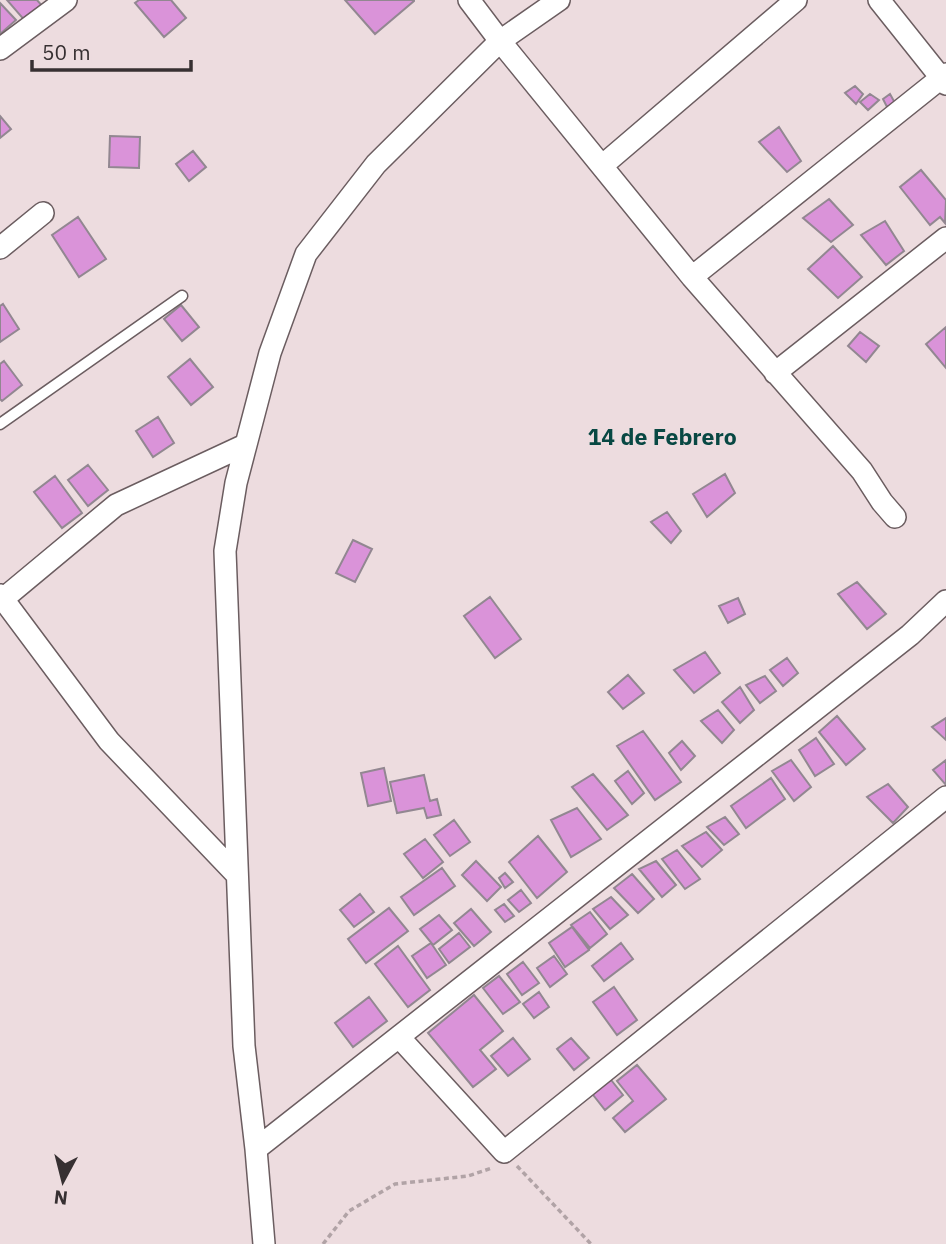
<svg xmlns="http://www.w3.org/2000/svg" width="946" height="1244" font-family="'IBM Plex Sans',sans-serif">
	<style>
		.building { fill: #da93d9; stroke: #928791; stroke-width: 2 }
		.lines { fill: none; stroke-linecap: round; stroke-linejoin: round }
		.lane-casing { stroke: #6b5d60; stroke-width: 13 }
		.street-casing { stroke: #6b5d60; stroke-width: 24 }
		.path { stroke: #b1a3a6; stroke-width: 3.5; stroke-dasharray: 5 3.5; stroke-linecap: butt }
		.lane { stroke: #fff; stroke-width: 10 }
		.street { stroke: #fff; stroke-width: 21 }
		.labels { text-anchor: middle; dominant-baseline: central; stroke-width: 7; stroke-linejoin: round; paint-order: stroke }
		.neighbourhood-label { font-size: 23px; font-weight: bold; fill: #084843; stroke: #eddcdf }
	</style>
	<rect width="100%" height="100%" fill="#eddcdf"/>
	<path class="building" d="M7,0h30l7,8 -18,14z
		M139,0h32l15,18 -22,19 -29,-34z
		M345,0h69v1l-39,33z
		M0,3l16,17 -16,14z
		M855,86l8,8 -7,10 -11,-11z
		M870,94l9,6 -11,10 -8,-8z
		M890,94l5,9 -8,4 -4,-8z
		M0,116l11,13 -11,9z
		M779,127l22,34 -14,11 -28,-30z
		M110,136l30,1 -1,31 -30,-1z
		M193,151l13,16 -17,14 -13,-17z
		M921,170l25,30 -1,23 -5,-6 -10,8 -30,-38z
		M829,199l24,26 -22,17 -28,-24z
		M78,217l28,42 -27,18 -27,-42z
		M885,221l19,30 -18,14 -25,-30z
		M833,246l29,31 -24,21 -30,-29z
		M3,304l16,25 -19,13v-36z
		M181,305l18,22 -17,14 -18,-22z
		M946,327v41l-20,-24z
		M860,332l19,14 -13,16 -18,-16z
		M190,359l23,28 -22,18 -23,-28z
		M4,361l18,24 -20,16 -2,-2v-35z
		M158,417l16,26 -21,14 -17,-26z
		M88,465l20,25 -20,16 -20,-26z
		M725,474l10,19 -28,24 -14,-23z
		M55,476l27,37 -20,15 -28,-36z
		M667,512l14,19 -10,12 -20,-21z
		M353,540l19,9 -17,33 -19,-9z
		M857,582l29,32 -19,15 -29,-35z
		M490,597l31,42 -26,19 -31,-42z
		M738,598l7,16 -17,9 -9,-17z
		M705,652l15,21 -26,20 -20,-23z
		M787,658l11,15 -15,13 -13,-16z
		M628,675l16,18 -21,16 -15,-17z
		M765,676l11,15 -16,12 -14,-18z
		M740,687l14,23 -14,13 -18,-21z
		M718,710l16,20 -12,13 -21,-22z
		M837,716l28,33 -19,16 -27,-33z
		M946,718v22l-14,-13z
		M643,731l38,51 -26,18 -38,-54z
		M816,738l18,26 -19,12 -16,-26z
		M682,741l13,15 -14,14 -12,-17z
		M791,760l20,27 -17,14 -22,-30z
		M946,760v25l-13,-15z
		M384,768l7,33 -23,5 -7,-33z
		M628,771l16,22 -12,11 -17,-23z
		M593,774l35,41 -21,15 -35,-43z
		M424,775l6,26 7,-2 4,16 -14,3 -3,-10 -27,5 -7,-31z
		M771,778l14,21 -39,29 -15,-22z
		M888,784l20,23 -15,16 -26,-26z
		M577,808l24,31 -30,18 -20,-37z
		M725,817l14,17 -15,11 -17,-18z
		M454,820l16,22 -20,14 -16,-21z
		M706,832l16,18 -20,17 -20,-21z
		M538,836l29,36 -30,26 -28,-36z
		M425,839l18,23 -20,16 -19,-24z
		M677,850l23,29 -15,10 -23,-30z
		M476,861l25,26 -14,14 -25,-26z
		M656,861l20,24 -14,12 -23,-28z
		M442,868l13,18 -41,29 -13,-18z
		M505,873l8,9 -8,6 -6,-10z
		M632,874l22,25 -16,14 -24,-25z
		M521,890l10,13 -12,9 -11,-12z
		M360,894l14,18 -20,15 -14,-17z
		M611,897l17,18 -18,14 -17,-20z
		M504,904l10,12 -9,6 -10,-12z
		M389,908l19,23 -42,32 -18,-24z
		M471,909l20,23 -17,14 -20,-23z
		M590,912l17,22 -17,14 -19,-23z
		M439,915l13,15 -19,15 -13,-16z
		M572,927l17,23 -24,17 -16,-24z
		M459,933l11,14 -21,16 -10,-14z
		M431,943l15,22 -19,13 -15,-22z
		M621,943l12,16 -29,22 -12,-15z
		M398,946l32,44 -22,17 -33,-43z
		M554,956l13,18 -17,13 -13,-19z
		M523,962l16,21 -17,12 -15,-21z
		M499,976l21,26 -17,12 -20,-26z
		M614,987l23,33 -20,15 -24,-33z
		M539,992l10,15 -15,11 -11,-14z
		M474,995l29,36 -23,19 16,19 -23,18 -45,-54z
		M369,997l18,24 -34,26 -18,-24z
		M513,1038l17,21 -22,17 -17,-20z
		M571,1038l18,20 -15,12 -17,-21z
		M637,1065l29,34 -41,33 -12,-14 20,-17 -16,-20z
		M608,1076l15,19 -18,15 -15,-19z"/>
	<g class="lines">
		<defs>
			<path id="lane" d="M0,424l182,-128"/>
			<path id="street" d="M469,0l31,41 192,236 170,194 20,31 13,15
				M879,0l67,84
				M0,49l66,-49
				M603,165l193,-165
				M0,248l43,-35
				M692,277l254,-203
				M775,373l171,-135
				M0,595l109,146 128,134
				M3,599l113,-94 129,-60
				M399,1037l105,115 442,-355
				M256,1149l654,-514 36,-34
				M264,1244l-8,-95 -12,-103 -19,-495 11,-68 34,-130 36,-99 70,-90 124,-123 59,-41"/>
		</defs>
		<use href="#lane" class="lane-casing"/>
		<use href="#street" class="street-casing"/>
		<path class="path" d="M517,1166l74,78
			M323,1244l26,-33 46,-27 73,-8 24,-8"/>
		<use href="#lane" class="lane"/>
		<use href="#street" class="street"/>
	</g>
	<g class="labels">
		<g class="neighbourhood-label">
			<text x="662" y="436">14 de Febrero</text>
		</g>
	</g>
	<g transform="translate(63 1181) rotate(187)" stroke="#eddcdf" stroke-width="5" paint-order="stroke">
	<path d="M0-5L12 26L0 18L-12 26Z" fill="#373032"/>
	<text y="-10" font-size="19" font-weight="bold" text-anchor="middle" fill="#373032">N</text>
	</g>
	<path d="M32 60v10h159v-10" fill="none" stroke="#373032" stroke-width="3.5"/>
	<text x="42" y="60" font-size="21" fill="#373032" stroke="#eddcdf" stroke-width="5" paint-order="stroke">50 m</text>
</svg>
